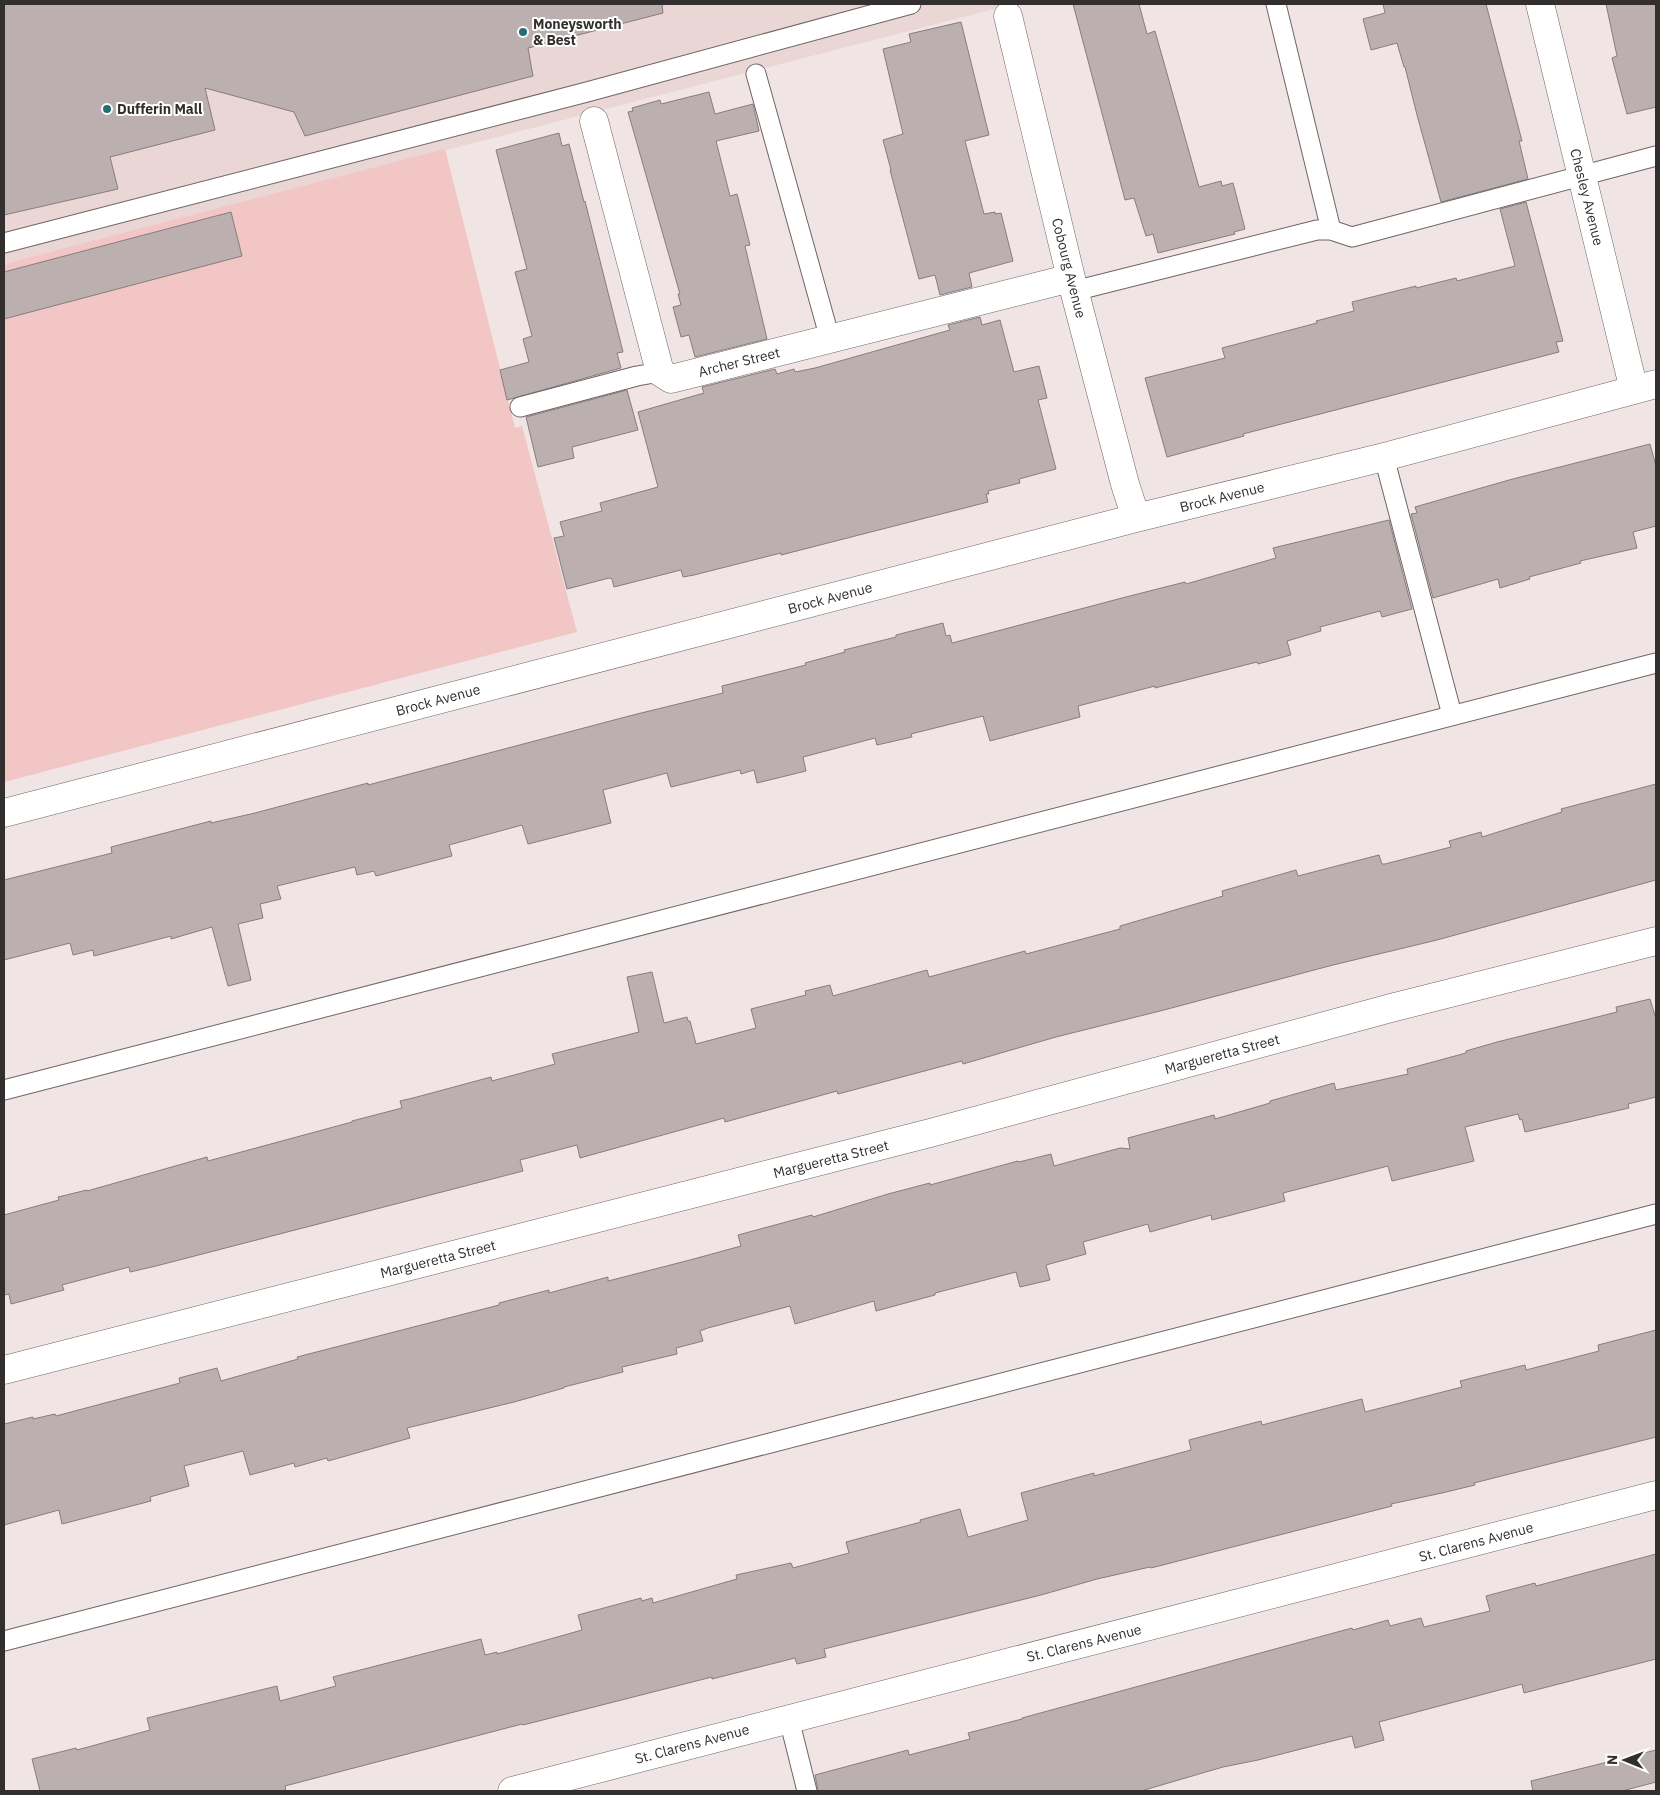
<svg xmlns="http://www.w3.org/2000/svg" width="1660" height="1795" font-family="'IBM Plex Sans',sans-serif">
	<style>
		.built { fill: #ead6d5 }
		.green { fill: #f1c6c4 }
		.building { fill: #bbb0af; stroke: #877d7c }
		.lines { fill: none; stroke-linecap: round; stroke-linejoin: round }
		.lane-casing { stroke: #6f6564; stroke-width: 21 }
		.street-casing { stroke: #6f6564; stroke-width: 29 }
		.lane { stroke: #fff; stroke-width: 19 }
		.street { stroke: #fff; stroke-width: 28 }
		.poi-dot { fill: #226e72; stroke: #fff; stroke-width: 2 }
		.labels { text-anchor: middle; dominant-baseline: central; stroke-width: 4; stroke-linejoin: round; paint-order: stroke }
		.poi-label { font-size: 14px; font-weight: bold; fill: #332f2e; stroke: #fff; text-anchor: start }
		.street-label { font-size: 14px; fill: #332f2e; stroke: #fff }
	</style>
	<rect width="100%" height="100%" fill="#f0e4e4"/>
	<path class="built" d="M4,4h1010l-1010,260z"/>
	<path class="green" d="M445,149l70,279 7,-2 55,206 -573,150v-518z"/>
	<path class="building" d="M4,4h658l1,9 -135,35 5,28 -228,60 -11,-24 -89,-24 10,42 -105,27 8,32 -114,26z
		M1073,4h66l8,30 8,-3 44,156 22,-6 1,5 11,-3 12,46 -11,3 1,2 -77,19 -5,-19 -7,2 -12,-38 -9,2z
		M1383,4h103l36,137h-3l9,38 -87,23 -24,-87 -12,-48h-1l-7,-24 -26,7 -8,-31 22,-6z
		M1606,4h50v103l-29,7 -15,-56 5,-2z
		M961,22l28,113 -24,6 19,73 11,-2v2l6,-1 12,48 -44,12 3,14 -32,8 -5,-20 -16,4 -29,-109h1l-8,-30 20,-6 -20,-85 28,-7 -2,-8z
		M709,92l6,22 38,-10 6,27 -43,10 14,55 7,-2 13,51 -5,1 22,93 -72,18 -6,-22 -8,2 -8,-30 8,-2 -3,-11h2l-52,-182 5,-1 -1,-3 28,-8 1,4z
		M559,133l3,13 7,-2 15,58 1,-1 38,151 -6,1 4,15 -114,32 -7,-30 29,-8 -6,-23 9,-3 -17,-64 12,-3 -31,-119z
		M1526,202l37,139 -7,1 3,10 -316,82 1,2 -77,21 -22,-79 80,-20 -3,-10 95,-25 -1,-2 38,-10 -2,-9 64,-16v2l40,-10 1,3 58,-15 -15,-57z
		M231,212l11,44 -238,63v-47z
		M980,317l2,8 18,-5 14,52 25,-6 8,32 -9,2 18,69 -37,10 1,4 -32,8 1,3h-3l2,8 -207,53v-2l-87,22 -11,2 -2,-7 -67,17 -2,-8 -3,-1 -42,11 -13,-51 10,-2 -4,-14 42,-11 -2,-8 58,-16 -20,-75 66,-19 -2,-6 73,-18 2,5 17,-5 1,3 20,-4 135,-38 -2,-5z
		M627,390l11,40 -66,17 2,11 -36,9 -12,-50z
		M1650,444l6,22v60l-23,6 4,16 -57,13 1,2 -52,14 1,2 -30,9 -2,-9 -65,19 -22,-84 6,-1 -2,-6 94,-27z
		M1389,520l23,89 -30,8 -2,-6 -60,16 1,4 -34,10 4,14 -33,9 -1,-2 -102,26v-2l-77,20 2,11 -90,24 -7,-25 -72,18 1,3 -35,8 -2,-7 -72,19 3,14 -49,12 -3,-13 -13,4 -1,-4 -69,17 -4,-14 -64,17 8,33 -83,21 -6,-19 -73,20 3,11 -76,20 -2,-5 -17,4 -2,-8 -78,19 4,13 -21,5 3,14 -25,6 13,56 -23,6 -16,-59 -41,12v-3l-77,20 -1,-6 -20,5 -3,-12 -66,17v-80l108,-27 -1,-6 100,-26v2l44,-10 113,-30v2l265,-70 90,-22 -1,-7 84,-21 -1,-2 40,-11 -1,-2 52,-13v-2l47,-12 3,13 4,-1 2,8 170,-45 63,-16 1,2 90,-26 -3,-10z
		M1656,784v96l-219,60 -104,25 -169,45 -108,27 -93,27 -1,-3 -124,33 -1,-3 -112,31 -1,-4 -144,40 -3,-13 -57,15 3,11 -367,95 -26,6 -1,-5 -67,18 2,5 -53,14 -2,-10 -5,1v-80l55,-15 -1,-3 29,-7v1l120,-34 1,4 144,-39v-1l50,-13 -2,-7 13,-3 78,-21 1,4 63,-17 -3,-10 87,-22 -12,-55 25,-5 12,51 23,-6 1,4h2l6,23 60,-16 -5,-19 55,-14 -1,-4 25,-6 3,11 94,-26 2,7 96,-26 1,3 94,-25v-3l103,-30 -1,-5 74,-21 2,6 81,-21 3,9h3l66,-17 -2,-6 32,-9 1,5 80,-25 -1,-3z
		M1650,999l6,20v78l-28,7 1,4 -104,24 -3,-13 -2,1 -2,-6 -53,13 9,34 -82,20 -4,-15 -105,27 2,8 -73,19 -1,-5 -61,17 -2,-8 -65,18 3,12 -40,11 4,15 -30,7 -4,-15 -81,21v2l-59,16 -2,-10 -79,23 -5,-18 -82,22 -8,3 3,10 -27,7 1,6 -55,13 1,5 -59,15v1l-50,14 -107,26 3,10 -82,23 -1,-3 -32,9 -1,-4 -44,12 -7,-24 -59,15 5,20 -39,11 1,4 -89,23 -3,-14 -55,15v-101l29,-7v2l22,-5 1,2 124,-33 -1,-5 38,-10 4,13 77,-22 -1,-2 202,-52v-2l50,-13v3l59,-16v4l82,-21 51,-14 -3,-11 74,-20 1,2 75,-23 42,-11v2l88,-24 1,1 32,-8 3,12 66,-18 10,1 -2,-11 86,-23 1,4 55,-16v-2l64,-18 2,7 72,-16 -1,-5 59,-16v-2l31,-9 120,-30 -1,-5z
		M1656,1330v107l-182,46 1,2 -33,8 -51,11 1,2 -241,62 -1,-1 -53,12 -56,16 -217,54 2,8 -29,7 -2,-6 -83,21v-2l-189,48 -1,-1 -237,62 1,5h-246l-8,-32 44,-11 1,2 73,-20 -3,-12 130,-32 3,15 56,-15 -3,-9 148,-38 4,16 12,-3v2l85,-24 -4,-15 63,-17 1,3 10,-3 1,5 84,-24 -1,-4 55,-12 2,5 56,-15 -3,-11 75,-20 -1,-2 40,-11 8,28 60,-17 -7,-27 73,-20v3l97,-26 -2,-10 72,-19 1,4 100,-26 3,13 97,-25 -2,-6 65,-16 1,5 73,-19 -1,-6z
		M1656,1554v105l-132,34 -2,-9 -143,38 5,18 -29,8 -3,-12 -94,24 -35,7 -82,24h-323l-3,-16 93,-25 1,5 61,-16 -2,-6 54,-14v-1l330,-90 1,2 35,-10 2,6 31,-8 3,9 66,-16 -4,-15 49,-13 1,3z
		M1656,1750v32l-34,9h-89l-2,-10z"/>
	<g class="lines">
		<defs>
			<path id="lane" d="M1276,4l55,226
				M756,74l74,265
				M4,243l583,-151 324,-88
				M1074,291l243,-61h14l21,7 304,-81
				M520,407l117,-31 23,-4
				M1384,457l68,258
				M4,1090l1652,-427
				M4,1641l1652,-427
				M789,1719l18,72"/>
			<path id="street" d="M1540,4l94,386
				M1008,16l63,262 54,206 11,34
				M594,121l66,251 11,7 400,-101
				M4,813l1132,-295 248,-61 272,-73
				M4,1370l930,-238 457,-124 265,-67
				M512,1791l1144,-296"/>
		</defs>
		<use href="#lane" class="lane-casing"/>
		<use href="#street" class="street-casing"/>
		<use href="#lane" class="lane"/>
		<use href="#street" class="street"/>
	</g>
	<g class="poi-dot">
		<circle cx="523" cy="32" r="5"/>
		<circle cx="107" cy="109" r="5"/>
	</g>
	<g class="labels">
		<g class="poi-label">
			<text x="533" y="24">Moneysworth<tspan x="533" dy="16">&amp; Best</tspan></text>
			<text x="117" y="109">Dufferin Mall</text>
		</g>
		<g class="street-label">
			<text transform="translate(1587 197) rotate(76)">Chesley Avenue</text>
			<text transform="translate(1069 268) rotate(76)">Cobourg Avenue</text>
			<text transform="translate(739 362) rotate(-14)">Archer Street</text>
			<text transform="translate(1222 497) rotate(-14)">Brock Avenue</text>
			<text transform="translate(830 598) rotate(-15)">Brock Avenue</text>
			<text transform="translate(438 700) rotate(-15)">Brock Avenue</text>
			<text transform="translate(1222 1054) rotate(-15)">Margueretta Street</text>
			<text transform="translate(831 1159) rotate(-14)">Margueretta Street</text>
			<text transform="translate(438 1259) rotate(-14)">Margueretta Street</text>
			<text transform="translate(1476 1542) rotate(-15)">St. Clarens Avenue</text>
			<text transform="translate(1084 1643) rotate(-14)">St. Clarens Avenue</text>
			<text transform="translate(692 1744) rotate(-15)">St. Clarens Avenue</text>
		</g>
	</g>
	<rect width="1660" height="1795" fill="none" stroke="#332f2e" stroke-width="10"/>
	<g transform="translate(1625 1760) rotate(271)" stroke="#ffffff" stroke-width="4" paint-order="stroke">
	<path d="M0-4L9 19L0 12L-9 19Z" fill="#332f2e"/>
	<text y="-8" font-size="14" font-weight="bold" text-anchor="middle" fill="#332f2e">N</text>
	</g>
</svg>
